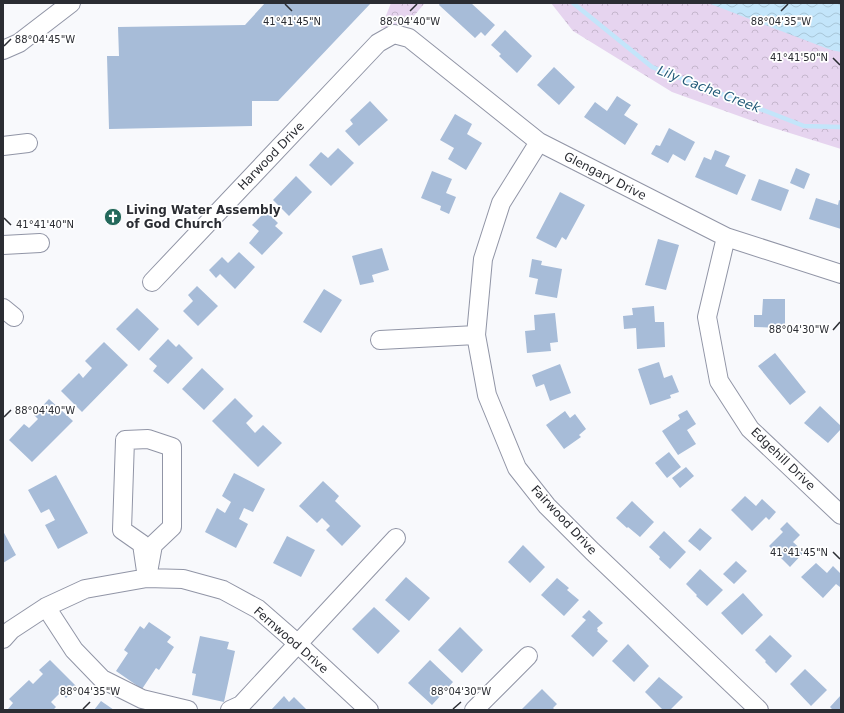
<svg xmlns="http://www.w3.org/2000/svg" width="844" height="713" font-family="'DejaVu Sans',sans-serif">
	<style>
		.forest { fill: url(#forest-crowns) }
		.water { fill: url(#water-waves) }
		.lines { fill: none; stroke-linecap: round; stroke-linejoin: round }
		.stream { stroke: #c3e5fa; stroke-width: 4.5 }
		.building { fill: #a7bcd8 }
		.street-casing { stroke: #9195a6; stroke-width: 20 }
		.street { stroke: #fff; stroke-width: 18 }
		.ticks { fill: none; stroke: #2b2d33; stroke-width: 1.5 }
		.labels { text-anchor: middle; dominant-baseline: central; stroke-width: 3.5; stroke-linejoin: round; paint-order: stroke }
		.street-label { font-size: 12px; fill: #2b2d33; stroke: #fff }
		.poi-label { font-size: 12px; font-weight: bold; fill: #2b2d33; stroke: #fff; text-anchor: start }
		.water-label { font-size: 13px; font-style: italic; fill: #235b79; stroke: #fff }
		.ticks-label { font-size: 10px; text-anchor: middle; fill: #2b2d33; stroke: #fff; stroke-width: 3.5; stroke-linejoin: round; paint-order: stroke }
	</style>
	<defs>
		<pattern id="forest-crowns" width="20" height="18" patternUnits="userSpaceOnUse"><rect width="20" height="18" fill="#e6d4ef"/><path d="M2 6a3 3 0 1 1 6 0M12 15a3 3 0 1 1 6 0" fill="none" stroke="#c5b6cd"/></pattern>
		<pattern id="water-waves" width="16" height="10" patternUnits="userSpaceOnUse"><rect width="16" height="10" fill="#c3e5fa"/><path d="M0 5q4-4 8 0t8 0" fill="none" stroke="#a8c5d7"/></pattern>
	</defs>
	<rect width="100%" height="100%" fill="#f8f9fc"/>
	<path class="forest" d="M391,3h34l-19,22 -25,3z
		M551,3h290v146l-77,-24 -92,-33 -99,-61z"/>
	<path class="water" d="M708,3h133v49l-10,-2z"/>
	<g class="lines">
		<path class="stream" d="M573,3l79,64 152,59 37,1"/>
	</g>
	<path class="building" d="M265,3h106l-93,98h-26v25l-143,3 -2,-73h12l-1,-29 127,-2z
		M440,3h31l24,22 -10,11 -4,-4 -6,6 -36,-33z
		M505,30l27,26 -15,17 -18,-17 2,-2 -10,-9z
		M554,67l21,20 -16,18 -22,-20z
		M617,96l14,9 -7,10 14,9 -13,21 -41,-28 11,-15 12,9z
		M370,101l18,19 -29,26 -14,-15 8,-7 -3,-4z
		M455,114l17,10 -5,10 15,9 -16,27 -18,-11 6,-11 -14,-8z
		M669,128l26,14 -10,19 -12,-7 -5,9 -17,-9 5,-9 4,1z
		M338,148l16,15 -23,23 -22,-21 12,-13 7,6z
		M715,150l15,6 -5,10 21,9 -9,20 -42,-18 9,-20 7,3z
		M796,168l14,6 -6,15 -14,-6z
		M432,171l20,8 -6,14 10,4 -7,17 -9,-4 1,-4 -20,-8z
		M296,176l16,16 -23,24 -16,-16z
		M759,179l30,11 -8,21 -30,-11z
		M560,192l25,13 -19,35 -4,-3 -6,11 -20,-10z
		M816,198l22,7 1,-5 2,1v28l-32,-10z
		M266,211l12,12 -3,3 8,7 -21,22 -13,-12 10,-12 -7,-6z
		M658,239l21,6 -13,45 -21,-5z
		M382,248l7,22 -17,5 2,7 -14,3 -8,-29z
		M239,252l16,15 -20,22 -15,-15 -4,4 -7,-8 13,-13 6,6z
		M532,259l10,2 -1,4 21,4 -5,29 -22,-4 3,-15 -9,-2z
		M197,286l21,20 -20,20 -15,-15 10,-10 -5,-6z
		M324,289l18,11 -21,33 -18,-11z
		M763,299h22v29l-31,-1v-12h8z
		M654,306l1,16h9l1,25 -28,2 -1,-21 -12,1 -1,-13 10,-1 -1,-7z
		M137,308l22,21 -20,22 -23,-22z
		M555,313l3,29 -8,1 1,8 -24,2 -2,-22 10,-1 -1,-15z
		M168,339l8,8 3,-3 14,14 -25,26 -15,-13 4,-5 -8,-7z
		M104,342l24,23 -46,47 -21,-21 18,-18 4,5 9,-10 -7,-7z
		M775,353l31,39 -16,13 -32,-39z
		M659,362l5,16 8,-3 7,17 -9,3 1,3 -21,7 -12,-36z
		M560,364l11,29 -21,8 -6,-17 -8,3 -4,-12z
		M202,368l22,21 -20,21 -22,-21z
		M235,398l18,18 -7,7 9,10 8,-8 19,18 -24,24 -46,-46z
		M49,399l24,22 -41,41 -23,-22 15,-16 5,4 9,-9 -4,-4z
		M820,406l21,20v3l-13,14 -24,-20z
		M687,410l9,14 -9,6 9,14 -18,11 -16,-24 18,-12 -2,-4z
		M565,411l5,7 5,-4 11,15 -7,6 2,2 -17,12 -18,-24z
		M669,452l12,15 -14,11 -12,-15z
		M686,467l8,9 -14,12 -8,-10z
		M234,473l31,16 -12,23 -9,-4 -5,11 9,5 -12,24 -31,-16 12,-24 8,5 6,-11 -9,-6z
		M56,475l32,58 -30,16 -13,-24 10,-5 -6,-11 -8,4 -13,-23z
		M323,481l16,15 -4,5 26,25 -19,20 -16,-16 4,-4 -8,-8 -5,5 -18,-17z
		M745,496l11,10 6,-7 14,13 -7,8 -3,-3 -14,14 -21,-21z
		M632,501l22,21 -14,15 -12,-10 -1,1 -11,-10z
		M787,522l13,13 -7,7 11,10 -14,15 -21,-21 14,-14 -3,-3z
		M700,528l12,10 -12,13 -12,-10z
		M3,531l13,24 -13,8z
		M664,531l22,21 -16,17 -11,-10 1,-2 -11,-10z
		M287,536l28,14 -14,27 -28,-14z
		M523,545l22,22 -15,16 -22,-21z
		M736,561l11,10 -13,13 -11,-10z
		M816,563l11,10 6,-7 8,8v11l-1,2 -4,-3 -13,14 -22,-21z
		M700,569l23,21 -16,16 -11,-10 1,-1 -11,-11z
		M406,577l24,21 -21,23 -24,-21z
		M557,578l12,10 -2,2 12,10 -15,16 -23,-21z
		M743,593l20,22 -21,20 -21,-22z
		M374,607l26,24 -22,23 -26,-25z
		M589,610l14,13 -6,5 1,2 -1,1 11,10 -15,16 -22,-21 15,-16 -4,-3z
		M149,622l22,15 -4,5 7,5 -15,23 -3,-2 -14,21 -26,-18 12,-18 -4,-3 16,-24 4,3z
		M460,627l23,23 -21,23 -24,-23z
		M770,635l22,21 -16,17 -11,-11 1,-1 -11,-11z
		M200,636l29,6 -2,7 8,2 -11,51 -32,-7 4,-21 -4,-1z
		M628,644l21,22 -15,16 -22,-21z
		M50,660l27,27 -11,11 -5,-6 -10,10 5,5 -3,3h-44l-1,-1 5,-6 -4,-4 20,-19 4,4 10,-10 -4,-4z
		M430,660l23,22 -21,23 -24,-22z
		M805,669l22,21 -16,16 -21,-22z
		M659,677l24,20 -13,13h-7l-18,-18z
		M542,689l15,15 -4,4 2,2h-34z
		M841,695v15h-8l-3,-3z
		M284,696l5,6 5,-5 13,13h-36z
		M101,701l13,9h-20z"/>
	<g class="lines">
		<defs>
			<path id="street" d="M3,50l16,-7 52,-40
				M539,142l-38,61 -18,56 -7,76 11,60 30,73 30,38 45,45 167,159
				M3,146l25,-3
				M726,237l-19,80 12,64 31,48 91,86
				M3,245l37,-2
				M152,282l226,-239 16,-9 15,4 130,104 187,95 115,37
				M3,308l11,9
				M380,340l96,-5
				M148,439l24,8v80l-19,18 -6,33 -5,-34 -20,-14 3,-90z
				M46,607l28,43 28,29 40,20 46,11
				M3,639l8,-9 35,-23 39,-18 62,-11 36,1 40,11 35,19 39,34 72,67
				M230,710l11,-5 155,-167
				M474,710l54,-54"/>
		</defs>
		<use href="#street" class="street-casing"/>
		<use href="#street" class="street"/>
	</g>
	<path class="ticks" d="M285,4l7,7M410,11l7,-7M781,11l7,-7M4,46l7,-7M833,58l7,7M4,218l7,7M833,330l7,-8M4,417l7,-7M833,552l7,7M83,709l7,-7M453,709l8,-7"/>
	<defs>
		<symbol id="church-disc" viewBox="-11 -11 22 22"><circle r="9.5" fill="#23685b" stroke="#fff"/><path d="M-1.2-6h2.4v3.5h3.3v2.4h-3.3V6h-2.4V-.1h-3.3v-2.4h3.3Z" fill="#fff"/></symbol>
	</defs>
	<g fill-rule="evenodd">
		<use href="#church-disc" x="103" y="207" width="20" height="20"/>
	</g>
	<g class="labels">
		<g class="street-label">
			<text transform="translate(271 156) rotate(-46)">Harwood Drive</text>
			<text transform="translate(605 176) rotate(27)">Glengary Drive</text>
			<text transform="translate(783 459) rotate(44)">Edgehill Drive</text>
			<text transform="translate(564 520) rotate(47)">Fairwood Drive</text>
			<text transform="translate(291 640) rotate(41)">Fernwood Drive</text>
		</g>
		<g class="poi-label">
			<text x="126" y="210">Living Water Assembly<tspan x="126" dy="14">of God Church</tspan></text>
		</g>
		<g class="water-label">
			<text transform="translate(709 89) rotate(21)">Lily Cache Creek</text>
		</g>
	</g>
	<g class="ticks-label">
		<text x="292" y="25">41°41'45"N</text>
		<text x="410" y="25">88°04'40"W</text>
		<text x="781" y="25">88°04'35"W</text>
		<text x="45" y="43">88°04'45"W</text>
		<text x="799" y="61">41°41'50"N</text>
		<text x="45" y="228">41°41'40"N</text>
		<text x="799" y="333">88°04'30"W</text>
		<text x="45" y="414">88°04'40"W</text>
		<text x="799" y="556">41°41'45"N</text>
		<text x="90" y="695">88°04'35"W</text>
		<text x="461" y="695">88°04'30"W</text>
	</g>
	<rect width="844" height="713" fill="none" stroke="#2b2d33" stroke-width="8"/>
</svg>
